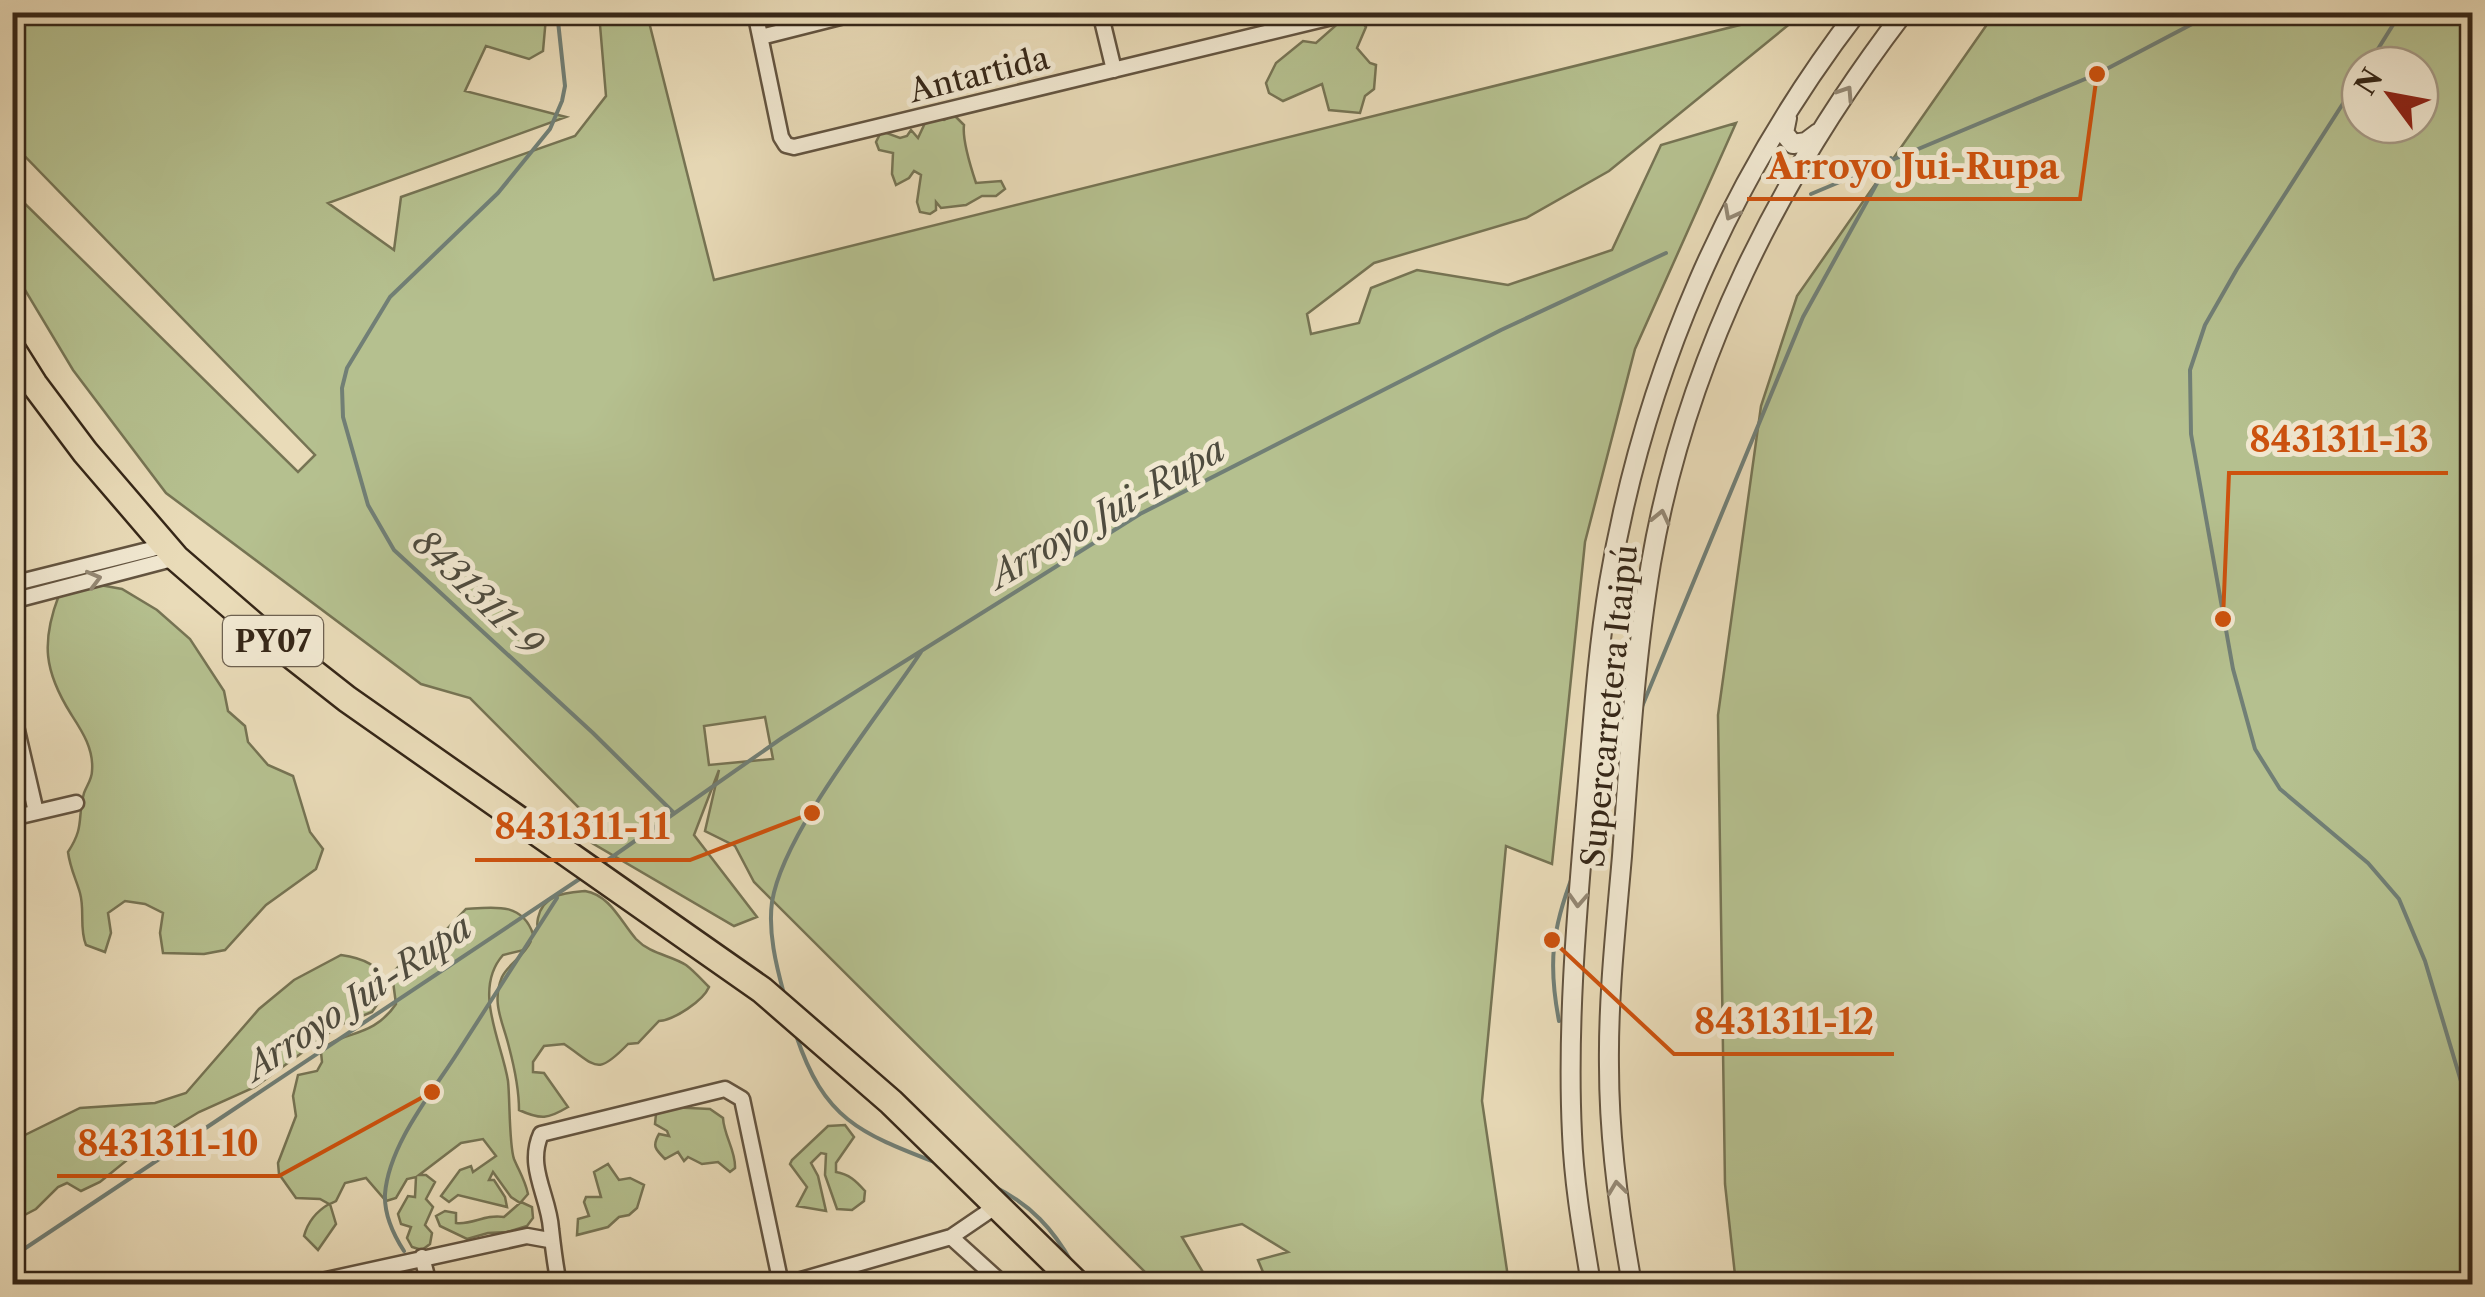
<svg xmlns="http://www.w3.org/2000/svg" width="2485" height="1297" font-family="'Libre Caslon Text',serif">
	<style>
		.green { fill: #b5c08f; stroke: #767454; stroke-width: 2.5; fill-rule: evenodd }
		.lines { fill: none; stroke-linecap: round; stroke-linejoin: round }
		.stream { stroke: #717f76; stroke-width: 4 }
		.minor-casing { stroke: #635440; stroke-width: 19 }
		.tertiary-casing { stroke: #635440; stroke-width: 22 }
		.trunk-casing { stroke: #362718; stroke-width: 30 }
		.minor { stroke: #f1e8d1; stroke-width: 14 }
		.tertiary { stroke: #f1e8d1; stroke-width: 18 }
		.trunk { stroke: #e9dbb8; stroke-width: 25 }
		.oneway { stroke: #948874 }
		.labels { text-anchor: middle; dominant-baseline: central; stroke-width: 10; stroke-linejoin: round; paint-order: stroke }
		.shield { fill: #f1e8d1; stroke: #6e6150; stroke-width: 2.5 }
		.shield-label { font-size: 30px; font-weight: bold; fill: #362718 }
		.street-label { font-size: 32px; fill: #362718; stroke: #f1e8d1 }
		.water-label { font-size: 35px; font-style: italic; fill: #4f4c3f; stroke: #f1e8d1 }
		.leader { fill: none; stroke: #cd520e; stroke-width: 4 }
		.callout-dot { fill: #cd520e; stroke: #f1e8d1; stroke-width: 4 }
		.callout-label { font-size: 35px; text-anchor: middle; font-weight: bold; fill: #cd520e; stroke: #f1e8d1; stroke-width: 10; stroke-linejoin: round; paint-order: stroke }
	</style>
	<rect width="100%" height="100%" fill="#e9dbb8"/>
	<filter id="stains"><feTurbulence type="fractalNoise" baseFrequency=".002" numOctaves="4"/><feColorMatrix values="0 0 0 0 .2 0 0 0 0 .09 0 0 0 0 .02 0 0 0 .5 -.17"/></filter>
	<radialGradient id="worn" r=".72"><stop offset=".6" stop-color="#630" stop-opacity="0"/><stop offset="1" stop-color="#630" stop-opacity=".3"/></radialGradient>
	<path class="green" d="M537,12l9,5 -3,34 -14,8 -43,-13 -21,45 101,26 -238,86 66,47 7,-53 174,-61 31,-40 -7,-83h38l12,9 65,258 1058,-263 4,-4h49l-6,7 -27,2 -183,149 -83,47 -152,45 -67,51 4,20 48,-11 12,-35 46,-18 91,15 104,-35 49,-105 75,-22 -101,226 -50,193 -33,322 -46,-18 -24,255 27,183h-241l-10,-24 30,-8 -46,-28 -60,13 28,47h-53l-403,-402 -19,-36 -30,-15 14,-61 -25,65 63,82 -23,9 -142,-83 1,-21 -123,-124 -49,-14 -255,-191 -93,-123 -60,-100v-78l285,280 17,-17 -302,-311v-131zM765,717l8,42 -64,6 -5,-39z
		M1995,13h477v1271h-736l-11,-100 -7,-469 43,-309 36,-110zM2360,65h60v60h-60z
		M1354,14l12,13 -9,21 13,15 6,2 -2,24 -9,7 -5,17 -31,-3 -7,-26 -39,17 -14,-8 -3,-10 10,-20 27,-22 13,2 27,-24z
		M954,115l10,10c-2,15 7,43 12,58l25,-2 4,8 -9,7h-14l-16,9 -25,3 -5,-6v8l-6,4 -10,-2 -3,-10 4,-27 -7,-4 -5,7 -13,7 -4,-11 1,-21 -14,-3 -3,-8 4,-8 4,-2 16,6 7,-2 4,-6 7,8 7,-15 8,-6 11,3z
		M100,585l22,4 35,21 33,29 34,52 4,20 17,15 3,16 20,23 25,11 17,56 13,17 -7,20 -50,36 -41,45 -21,4 -41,-1 -3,-20 3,-20 -18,-9 -20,-3 -17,12 3,20 -6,19 -19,-7c-7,-17 -1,-34 -6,-52 -4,-14 -10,-25 -12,-41 17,-26 9,-33 16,-59 3,-8 8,-14 8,-22 2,-22 -10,-40 -21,-57 -27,-43 -30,-72 -12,-119z
		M585,891c25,4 36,31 51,48 14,15 34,16 50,26 8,6 16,15 23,22 -6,14 -35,33 -50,34l-21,22 -10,1c-32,33 -31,22 -64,0l-20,2 -11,16v10l11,1 24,34c-20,12 -27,13 -49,3 0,-20 -5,-44 -10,-63 -6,-25 -18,-44 -7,-70 6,-13 21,-19 29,-36l-7,9 -21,5c-31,35 -1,87 5,126 2,18 1,64 6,78 5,12 11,21 14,35l-7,8 11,5 1,11 -6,8 -20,6 -19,1 -21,6 -27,-13 -4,-10 9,-5 11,2v10c17,2 28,-9 48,-6l16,-14 -9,-6 -18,-25 -4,8h5l11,17 2,10 -49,-12 -9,7 -8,-6 19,-26 11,-4 2,6 23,-16 -13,-17 -22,4 -42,32h7l9,7 -9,17 7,8 -8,18 7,8 -2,11 -8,6 -10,-3 -5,-9 4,-11 -10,-3 -3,-10 10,-18 7,1 1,-20 -9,2 -11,19 -10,3 -20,-23 -21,5 -9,18 -6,3 6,20 -18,26 -14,-14c4,-15 13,-25 25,-32l-9,-5 -24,-1 -17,-24 -1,-11 18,-47 -3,-20 5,-21 19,-4 5,-9 -1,-10c17,-22 51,-12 75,-48l-4,-30 6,-7 27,-15 41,-43c28,-2 56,-7 67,25 9,-15 2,0 5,-16 5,-24 27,-25 47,-27z
		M341,955c22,3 39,10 48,32l-17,25 -32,13 -85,62 -56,25 -51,31 -48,39 -19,9 -14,-8 -9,4 -22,22 -23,12v-74l8,-10 59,-29 75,-5 31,-10 73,-84 35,-29z
		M668,1107l42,2 13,9c1,18 13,33 12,50l-5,4 -12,-10 -16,2 -14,-7 -4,4 -6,-9 -13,7c-10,-10 -13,-13 -6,-25l10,2 -2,-5 -12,-7 1,-10z
		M845,1125l9,12 -18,26v9c13,2 20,9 29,19l-1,10 -12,9 -15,-1 -12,-34 1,-21 -5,-1 -10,10 7,13 8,35 -29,-5 10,-19 -17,-23 2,-4 36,-34z
		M608,1164l11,16 11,-2 14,7 -7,23 -8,7 -10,2 -11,10 -31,8 1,-16 11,-3 -5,-14 2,-5h15l-7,-25z"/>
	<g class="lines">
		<path class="stream" d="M557,12l8,74 -3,15 -12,28 -52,64 -108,104 -43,71 -5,20 1,29 25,88 26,45 199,183 81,80
			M2368,65l33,-53
			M2360,77l-123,192 -32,56 -15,45 1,64 42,235 22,80 25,40 88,74 31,36 26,62 47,157
			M1811,194l286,-120 118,-62
			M1641,709l162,-392 88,-159
			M1593,825l29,-69
			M602,864l180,-126 358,-224 361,-184 165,-77
			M784,994c-8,-29 -16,-62 -12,-92 11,-70 108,-188 149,-250
			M1559,1021c-11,-57 -7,-92 14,-146
			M796,1035c28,84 63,98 141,128
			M995,1187c36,18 58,42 77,76
			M404,1251c-11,-17 -20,-36 -19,-57 4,-50 47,-101 73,-142 33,-51 66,-103 99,-154
			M12,1257l569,-379"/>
		<defs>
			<path id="minor" d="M755,12l26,125 5,8 8,2 559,-135
				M1100,12l14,58
				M761,37l99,-25
				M12,584l152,-38
				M12,601l164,-43
				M12,709l24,103
				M12,818l64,-15
				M951,1237l52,47
				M422,1257l7,27
				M308,1284l219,-48 22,4
				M559,1284c-4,-19 -6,-37 -8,-55 -2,-33 -25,-62 -10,-95l184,-45 17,10 39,185
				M787,1284l164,-47 44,-30"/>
			<path id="tertiary" d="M1787,118l-3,15 9,11 13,-2 12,-9
				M1591,1284c-8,-49 -17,-99 -19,-150 -5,-105 4,-212 13,-317 7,-78 11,-157 24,-234 35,-208 119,-403 248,-571
				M1632,1284c-13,-71 -23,-144 -23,-217 -1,-70 7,-141 13,-211 7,-98 13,-197 29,-293 35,-203 129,-389 253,-551"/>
			<path id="trunk" d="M12,349l22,35 51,68 91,106 82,71 89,70 415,291 129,112 186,182"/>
		</defs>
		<use href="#minor" class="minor-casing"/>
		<use href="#tertiary" class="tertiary-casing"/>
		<use href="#trunk" class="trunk-casing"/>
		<use href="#minor" class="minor"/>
		<use href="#tertiary" class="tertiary"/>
		<use href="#trunk" class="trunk"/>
	</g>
	<defs><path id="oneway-chevron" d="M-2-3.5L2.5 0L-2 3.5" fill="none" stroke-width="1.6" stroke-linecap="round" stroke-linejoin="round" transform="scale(2.5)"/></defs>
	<g class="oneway">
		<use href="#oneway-chevron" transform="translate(1846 93) rotate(-57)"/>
		<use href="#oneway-chevron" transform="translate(1731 213) rotate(118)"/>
		<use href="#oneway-chevron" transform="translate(1661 517) rotate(-77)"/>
		<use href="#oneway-chevron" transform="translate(94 579) rotate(-15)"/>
		<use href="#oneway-chevron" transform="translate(1578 900) rotate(93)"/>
		<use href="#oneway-chevron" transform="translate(1617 1188) rotate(-97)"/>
	</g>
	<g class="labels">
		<rect class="shield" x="223" y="616" width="100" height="50" rx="8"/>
		<g class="shield-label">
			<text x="273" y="641">PY07</text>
		</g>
		<g class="street-label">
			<text transform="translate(979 74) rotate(-14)">Antartida</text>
			<text transform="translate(1609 706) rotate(-84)">Supercarretera Itaipú</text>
		</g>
		<g class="water-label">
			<text transform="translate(1107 512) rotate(-30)">Arroyo Jui-Rupa</text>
			<text transform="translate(477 592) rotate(44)">8431311-9</text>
			<text transform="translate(358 997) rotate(-34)">Arroyo Jui-Rupa</text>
		</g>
	</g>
	<path class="leader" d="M2097 74L2080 199H1747M2223 619L2229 473H2448M812 813L690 860H475M1552 940L1674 1054H1894M432 1092L279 1176H57"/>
	<g class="callout-dot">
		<circle cx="2097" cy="74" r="10"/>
		<circle cx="2223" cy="619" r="10"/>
		<circle cx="812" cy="813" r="10"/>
		<circle cx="1552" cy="940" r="10"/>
		<circle cx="432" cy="1092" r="10"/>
	</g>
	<g class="callout-label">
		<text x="1913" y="179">Arroyo Jui-Rupa</text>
		<text x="2339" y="452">8431311-13</text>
		<text x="582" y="839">8431311-11</text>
		<text x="1784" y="1034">8431311-12</text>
		<text x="168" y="1156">8431311-10</text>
	</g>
	<rect width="2485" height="1297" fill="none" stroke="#e9dbb8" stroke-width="50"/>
	<rect x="15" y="15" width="2455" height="1267" fill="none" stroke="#362718" stroke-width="5"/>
	<rect x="25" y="25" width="2435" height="1247" fill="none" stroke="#362718" stroke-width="2.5"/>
	<g transform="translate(2390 95) rotate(302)"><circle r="48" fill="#f1e8d1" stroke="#a69b87" stroke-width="2.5"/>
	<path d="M0-8L18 38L0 25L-18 38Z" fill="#8f2418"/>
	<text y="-15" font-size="28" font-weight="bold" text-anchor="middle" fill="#362718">N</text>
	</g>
	<rect width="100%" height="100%" filter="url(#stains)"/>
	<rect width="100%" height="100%" fill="url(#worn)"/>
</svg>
